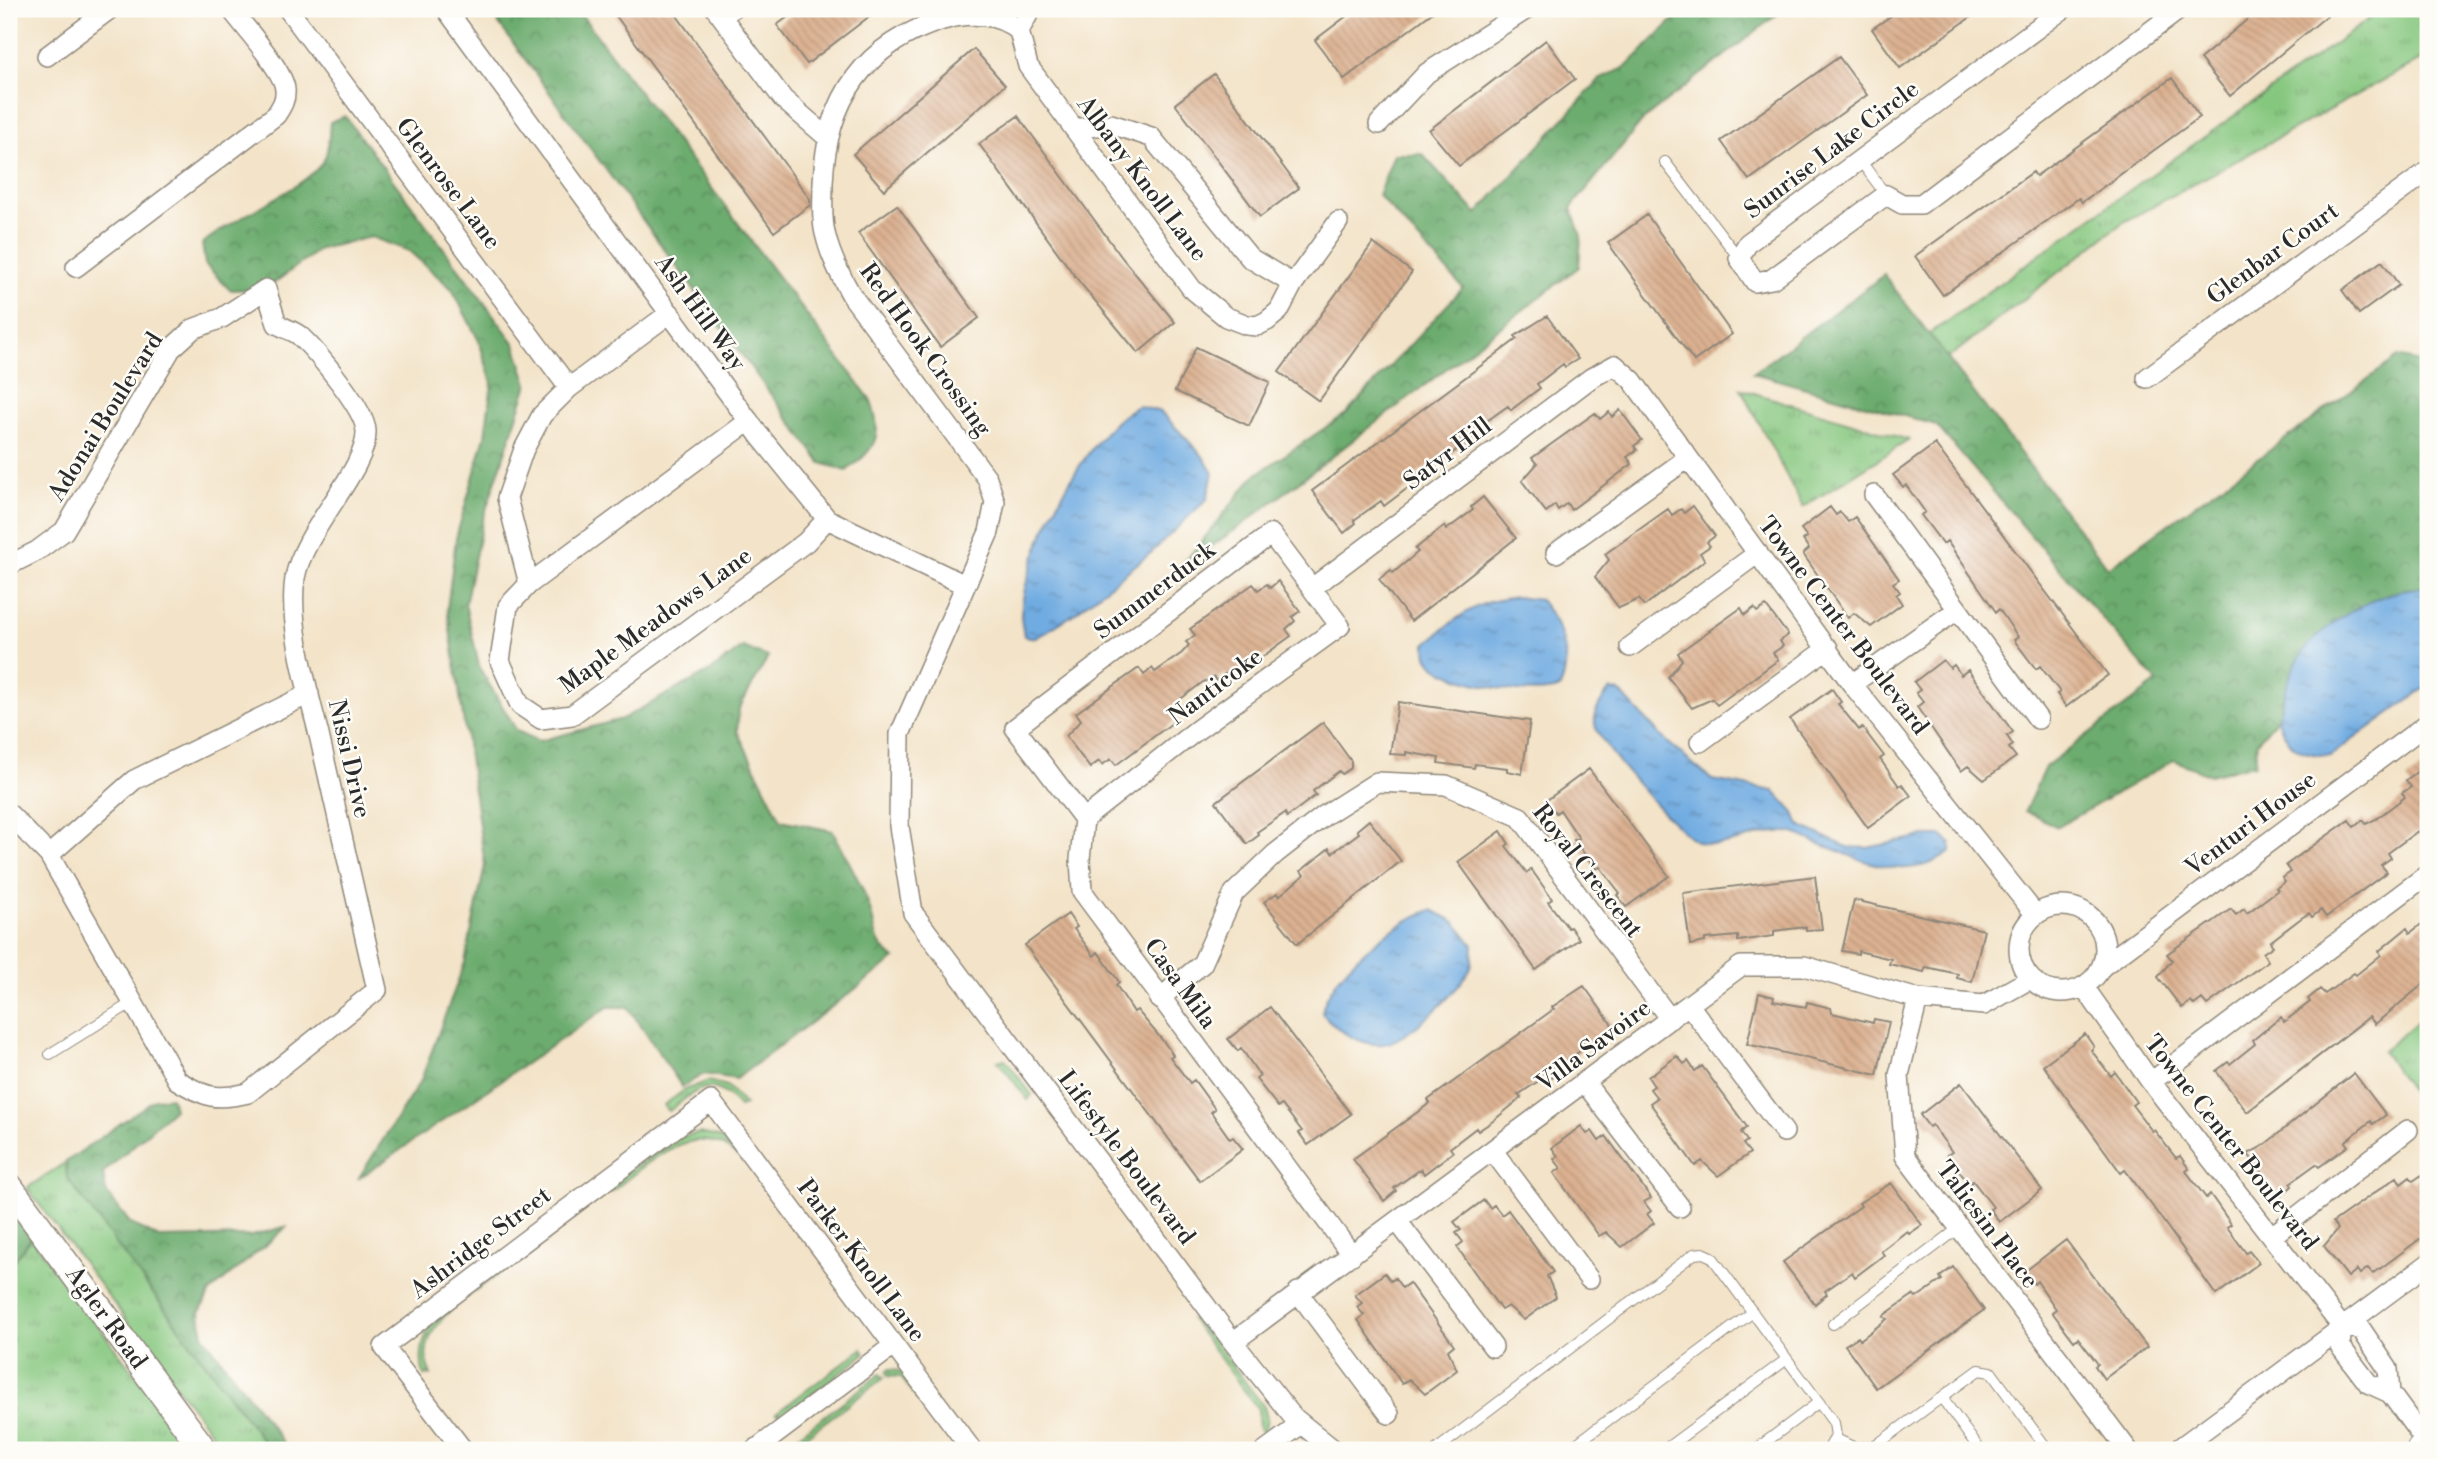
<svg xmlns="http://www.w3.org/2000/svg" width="2437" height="1459" font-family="'Libre Bodoni',serif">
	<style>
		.grass { fill: url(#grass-tufts); stroke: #587955; stroke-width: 2 }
		.forest { fill: url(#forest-crowns); stroke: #4c6c4c; stroke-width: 2 }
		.water { fill: url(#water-ripples); stroke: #4e6b86; stroke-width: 2 }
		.building { fill: url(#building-back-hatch) }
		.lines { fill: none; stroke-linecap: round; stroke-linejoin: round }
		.service-casing { stroke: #8f877a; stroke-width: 12 }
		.minor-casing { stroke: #8f877a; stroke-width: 22 }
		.secondary-casing { stroke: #8f877a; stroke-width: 29 }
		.primary-casing { stroke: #8f877a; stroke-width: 32 }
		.service { stroke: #fff; stroke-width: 10 }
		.minor { stroke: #fff; stroke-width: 19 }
		.secondary { stroke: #fff; stroke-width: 26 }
		.primary { stroke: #fff; stroke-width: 30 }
		.labels { text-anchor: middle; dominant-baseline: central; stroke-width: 5; stroke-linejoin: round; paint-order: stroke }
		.street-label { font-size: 24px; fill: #2b2b2b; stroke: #fdfcf7 }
	</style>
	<defs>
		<pattern id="grass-tufts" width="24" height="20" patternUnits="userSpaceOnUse" patternTransform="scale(1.75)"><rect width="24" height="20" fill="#86c77f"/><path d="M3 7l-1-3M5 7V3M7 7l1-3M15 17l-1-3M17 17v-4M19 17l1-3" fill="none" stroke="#6ea268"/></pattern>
		<pattern id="forest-crowns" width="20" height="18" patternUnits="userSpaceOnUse" patternTransform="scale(1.75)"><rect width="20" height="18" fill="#6cac6e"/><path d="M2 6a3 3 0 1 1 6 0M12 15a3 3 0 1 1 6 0" fill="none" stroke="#598c5b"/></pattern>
		<pattern id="water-ripples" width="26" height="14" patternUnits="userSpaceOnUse" patternTransform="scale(1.75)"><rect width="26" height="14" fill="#70abe1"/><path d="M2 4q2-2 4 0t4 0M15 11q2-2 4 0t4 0" fill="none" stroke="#5c8bb7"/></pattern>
		<pattern id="building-back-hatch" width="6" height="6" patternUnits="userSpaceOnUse" patternTransform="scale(1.75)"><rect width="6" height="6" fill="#dbb191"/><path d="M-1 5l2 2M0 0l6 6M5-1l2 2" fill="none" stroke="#bc987d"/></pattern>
	</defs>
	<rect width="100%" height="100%" fill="#fdfcf7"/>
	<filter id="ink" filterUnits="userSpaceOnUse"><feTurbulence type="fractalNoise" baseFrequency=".0143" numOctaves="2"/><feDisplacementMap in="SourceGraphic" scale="14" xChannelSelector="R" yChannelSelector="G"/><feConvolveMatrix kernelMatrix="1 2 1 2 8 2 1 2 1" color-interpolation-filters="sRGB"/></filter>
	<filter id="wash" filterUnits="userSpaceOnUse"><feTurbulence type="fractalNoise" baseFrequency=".00686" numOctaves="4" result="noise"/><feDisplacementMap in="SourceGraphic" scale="28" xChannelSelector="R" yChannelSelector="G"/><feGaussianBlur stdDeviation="1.57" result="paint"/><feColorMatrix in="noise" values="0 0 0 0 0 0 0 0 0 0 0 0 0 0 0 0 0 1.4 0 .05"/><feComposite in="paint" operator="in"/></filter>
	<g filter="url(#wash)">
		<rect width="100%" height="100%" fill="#f3e3c8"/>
		<path class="grass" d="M2369,9h59v47l-306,167 -174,135 -19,-24 440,-315z
			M1741,389l168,51 -106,67z
			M2422,1018l6,12v84l-46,-63z
			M1005,1059l27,36 -4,5 -30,-39z
			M708,1081l19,5 18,19 -6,2c-27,-33 -42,-18 -70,4l-5,-6 21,-15z
			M699,1133l19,4 21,14 -2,5c-44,-41 -90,9 -126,36l-2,-7 68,-47z
			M66,1162l1,16 203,272h-46l-197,-262z
			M31,1238l162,212h-184v-182z
			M507,1262l3,4c-32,25 -103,59 -79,109l-7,1c-15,-58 43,-84 83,-114z
			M1197,1318l67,89 3,12 -3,13 -5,-3 -1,-20 -67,-90z
			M862,1349l3,5 -83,62 -6,-3z
			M890,1369c16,1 23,13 31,25l-3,6 -17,-23 -13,-1 -2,-5z
			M880,1374l4,4 -93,69 -1,-5z"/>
		<path class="forest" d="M488,9h89l293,390c14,37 7,49 -24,72l-25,-8z
			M1684,9h100l-140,110 -73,89 10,28 -2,31 -334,256 -64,44 73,-91 93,-63 116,-125 -85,-93 16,-41h28l55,60 122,-134 27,-13z
			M345,116l170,228 13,40 -45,135 -18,85 15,65 37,62 22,10 83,-22 90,-49 31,-23 25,10 -29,52 -2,22 44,89 52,11c12,25 28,50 36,75 9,26 1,33 26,53l-159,120 -32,-5 -22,13 -54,-80h-20l-250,172 63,-99 44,-118 20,-97 -38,-256 9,-71 29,-102 7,-53 -13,-42 -27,-52 -43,-38 -38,-14 -51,12 -54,40 -36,1 -25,-26 -3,-20c30,-27 106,-56 122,-84 5,-10 5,-27 6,-38z
			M1884,275l224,293 290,-211 30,7v223l-42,8 -36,18 -56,54 -17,52 -20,23 -2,22 -45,11 -36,-15 -116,67 -33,-16 20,-44 112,-85 -221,-257 -183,-52z
			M171,1097l3,12 -71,64 3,19 25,32 28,14 92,-2 37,-10 -78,66 -10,20 3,23 86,115h-19l-203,-272 -1,-16 89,-63z
			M12,1207l19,31 -22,30v-58z"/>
		<path class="water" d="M1138,406l23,6 41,43 11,18 -6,26 -55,53 -81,64 -35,22 -12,-2c-1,-7 -3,-15 -3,-21 3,-59 63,-182 117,-209z
			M2428,587v99l-98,70c-33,-3 -40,-6 -53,-37 6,-17 9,-36 17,-52 23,-44 86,-78 134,-80z
			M1516,597l24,3c22,26 33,55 20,88 -26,11 -107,-4 -127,-24 -7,-6 -7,-12 -7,-20 31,-27 48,-43 90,-47z
			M1609,690l11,2 44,47 48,41 62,11 20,22 5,12 48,22 20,1 57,-12h18l9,7v9c-46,33 -87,8 -134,-9 -9,-4 -20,-10 -30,-11 -29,-3 -67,23 -93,8 -19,-11 -91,-92 -98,-112 -5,-15 6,-27 13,-38z
			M1432,910l23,12 18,23c-1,7 0,15 -2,22 -8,21 -66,76 -88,77 -24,2 -46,-14 -61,-31 4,-38 75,-94 110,-103z"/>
		<g id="blocks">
			<path class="building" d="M611,9h61l138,190v6l-36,27z
				M799,9h80l-72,55 -30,-39z
				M1356,9h81l-93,70 -29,-39z
				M1901,9h81l-82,59 -28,-39z
				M2260,9h75l-105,87 -30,-37z
				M1546,40l29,39 -116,87 -30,-36z
				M974,49l31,36 -121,105 -31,-36z
				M1839,57l28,38 -118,85 -28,-39z
				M1214,74l85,114 -39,29 -85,-113z
				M2172,78l28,39 -118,85 -3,-4 -136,97 -28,-39 118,-84 3,4z
				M1018,116l105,143 52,63 -37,31 -61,-74 -98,-135z
				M897,205l82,113 -39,29 -82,-114z
				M1647,215l85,119 -38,27 -86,-118z
				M1373,243l39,29 -93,129 -40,-29z
				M2382,261l17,24 -40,29 -17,-24z
				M1547,316l31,43 -13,8 -2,-3 -26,20 3,4 -29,22 -3,-4 -27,19 2,3 -34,28 -11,7 -2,-3 -26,20 3,4 -29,22 -3,-5 -27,19 2,3 -12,10 -32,-42 205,-152 -2,-3z
				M1196,347l74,35 -21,44 -74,-35z
				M1620,410l22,30 -8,6 3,4 -10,7 5,7 -61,46 -4,-7 -9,7 -3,-5 -9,7 -24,-31 15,-17 -5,-6 63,-45 5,6 9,-7 3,5z
				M1935,444l173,231 -42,32 -9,-13 3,-2 -20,-26 -4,3 -22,-29 4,-3 -19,-28 -3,3 -49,-71 -4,3 -22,-29 4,-3 -19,-27 -3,2 -10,-12z
				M1483,497l33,41 -105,83 -32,-42 12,-9 2,3 25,-21 -3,-3 29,-23 2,4 27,-20 -2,-3z
				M1693,506l22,30 -8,6 3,4 -10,7 5,7 -61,46 -5,-7 -20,9 -24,-31 14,-17 -4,-6 63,-45 4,6 9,-6 3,4z
				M1830,507l6,8 4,-3 8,10 7,-5 44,62 -6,4 7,9 -4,3 6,9 -31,23 -17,-14 -6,5 -45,-64 6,-5 -6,-9 4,-3 -6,-8z
				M1278,581l22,30 -8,6 3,4 -9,8 5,7 -61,44 -5,-6 -9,7 -2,-4 -11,5 -25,19 3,4 -10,8 5,7 -60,45 -5,-6 -9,6 -3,-4 -9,7 -24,-32 15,-16 -5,-7 63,-45 5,7 8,-7 3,4 27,-19 7,-8 -3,-3 9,-7 -5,-6 63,-45 5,6 9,-6 3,4z
				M1766,606l22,29 -8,6 3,5 -10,7 5,7 -61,45 -5,-6 -20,9 -24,-31 14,-17 -4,-7 63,-45 4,7 9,-7 3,4z
				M1943,660l7,8 4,-3 7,10 7,-5 45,62 -6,4 6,9 -4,3 7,9 -32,23 -16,-14 -7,5 -44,-64 6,-5 -7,-9 4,-3 -6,-8z
				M1832,689l9,13 -3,2 21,26 3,-3 22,29 -4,3 19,27 3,-2 9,12 -43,32 -78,-109z
				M1398,702l132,19 -8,53 -15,-3v-3l-32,-4 -1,4 -36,-5 1,-5 -33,-6v3l-16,-1z
				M1323,722l28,39v7l-9,6 -3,-3 -26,20 3,4 -29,22 -2,-4 -28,19 2,3 -12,9 -31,-42z
				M2428,764v81l-10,-14 -30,22 3,5 -10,7 6,7 -61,45 -5,-7 -9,7 -3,-4 -9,6 -30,23 3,4 -10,7 5,8 -61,44 -5,-6 -8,6 -3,-4 -9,7 -24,-31 14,-17 -5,-6 64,-45 5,6 8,-6 3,4 31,-23 -2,-2 9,-6 -3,-4 9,-6 -5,-7 63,-45 5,7 9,-7 3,4 10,-5 29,-22 -3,-4 9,-6 -5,-7z
				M1589,769l80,107 -43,31 -9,-12 3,-2 -20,-26 -4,2 -22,-29 5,-2 -19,-28 -4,3 -9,-13z
				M1369,820l32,41 -104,83 -33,-42 13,-9 2,3 25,-21 -3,-4 28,-23 3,5 27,-20 -2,-3z
				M1501,831l8,13 -3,2 21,27 4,-4 21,30 -4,3 20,26 2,-1 9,12 -43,31 -78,-108z
				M1815,876l7,53 -16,1v-3l-32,4v5l-36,5v-5l-33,3v3l-15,3 -7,-52z
				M1854,900l130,30 -12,52 -15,-4 1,-4 -32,-7 -2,5 -35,-8 2,-5 -33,-8v3l-16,-3z
				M1068,914l9,13 -3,2 20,27 4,-4 21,30 -3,3 18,27 3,-2 27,32 9,13 -3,2 20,26 4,-3 21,29 -4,3 19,27 3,-2 10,12 -43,32 -175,-236z
				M2428,919v61l-53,44 -6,-7 -122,95 -31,-41 12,-9 2,2 25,-20 -2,-4 28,-23 3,5 26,-20 -2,-3 12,-10 5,5 29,-21 2,2 25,-20 -2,-4 28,-23 3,5z
				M1584,986l31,43 -12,8 -2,-2 -26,20 2,4 -28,21 -3,-4 -28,19 3,3 -28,23 -15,10 -2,-3 -26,20 3,4 -29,22 -3,-5 -27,19 2,3 -12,10 -31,-42 77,-56 -2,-3 126,-91 -2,-2z
				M1759,993l15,4 -1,4 33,6 1,-5 24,6 1,5 41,10 1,-4 15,3 -12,53 -130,-31z
				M1270,1007l81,107 -43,31 -9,-12 3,-2 -20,-26 -4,2 -22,-28 4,-3 -19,-28 -3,3 -10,-12z
				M2085,1034l9,13 -3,3 20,26 4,-4 21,30 -4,3 20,26 2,-1 22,28 4,-2 9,13 -3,2 20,27 4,-4 21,30 -4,3 19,26 3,-2 10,12 -43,32 -63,-88 -28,-37 -4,3 -78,-108z
				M1677,1056l7,8 4,-3 7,10 7,-5 45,61 -6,5 6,9 -4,3 7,9 -32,23 -16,-15 -7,5 -45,-63 7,-5 -7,-9 4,-3 -6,-9z
				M2354,1073l32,42 -13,9 -2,-3 -26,21 3,4 -29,21 -3,-3 -26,19 2,3 -11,10 -33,-42 15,-8z
				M1961,1083l81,107 -43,32 -9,-13 3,-2 -20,-26 -4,3 -22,-29 5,-3 -20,-27 -3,2 -9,-12z
				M1581,1126l6,8 5,-3 7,10 7,-5 45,62 -7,4 7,9 -4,3 7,9 -32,24 -16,-15 -7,4 -45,-63 7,-5 -7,-9 4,-3 -6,-8z
				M2422,1175l6,9v49l-55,41 -5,-6 -8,6 -3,-4 -9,7 -24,-31 14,-17 -5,-7 64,-45 4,7 9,-7 3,4z
				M1891,1183l31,42 -13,9 -2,-3 -26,20 3,4 -29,22 -3,-5 -27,19 2,3 -12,10 -32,-42 78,-56 -2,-3z
				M1484,1200l6,8 4,-3 8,10 6,-5 45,62 -6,4 9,21 -32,23 -16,-14 -7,4 -44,-63 6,-5 -7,-9 5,-3 -7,-8z
				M2066,1240l81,107 -43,32 -9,-13 3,-2 -20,-26 -4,3 -22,-29 4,-3 -19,-28 -3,3 -10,-12z
				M1953,1267l31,43 -108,78 -31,-43 13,-8 2,3 27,-21 -4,-3 30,-21 3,3 26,-18 -2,-3z
				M1385,1273l6,8 4,-3 7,10 7,-5 45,62 -6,5 9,20 -32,24 -16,-15 -7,5 -44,-64 6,-5 -7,-8 5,-4 -7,-8z"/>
		</g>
	</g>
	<g filter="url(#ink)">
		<use href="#blocks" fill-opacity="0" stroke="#8f877a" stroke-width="2"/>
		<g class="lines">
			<defs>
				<path id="service" d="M724,20l16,-11
					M1859,159l27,36
					M1665,162l74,96
					M50,1054l83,-52
					M1833,1324l126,-96
					M1942,1398l38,52
					M1836,1439l19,9 20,-2 104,-76 12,2 57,78
					M1436,1450l258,-196 9,-1 9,4 122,166 2,13 -8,14
					M1568,1450l185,-138
					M1664,1450l123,-91
					M1755,1450l64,-48"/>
				<path id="minor" d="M288,9l281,379
					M446,9l313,426 68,84 138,66
					M716,9l67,90 45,39
					M2063,9l-315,234 -9,15 16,24 17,-3 114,-84 16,9h19l259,-195
					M1019,31c-19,-18 -51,-19 -76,-11 -80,24 -117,81 -120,163 0,17 -2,38 3,54 5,21 15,40 26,59l135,182 8,24 -6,30 -89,202 -1,92 14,87 320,429 60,75 41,33
					M1019,31l9,35 164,223 34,28 21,8 10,1 10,-5 12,-10 14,-27 45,-62
					M1019,31l12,-22
					M47,56l63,-47
					M1379,124l48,-51 100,-64
					M1074,129l37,-5 40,13 99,121 43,26
					M76,267l200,-152c5,-8 10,-15 9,-25 0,-18 -42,-65 -54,-81
					M2147,378l281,-207
					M749,421l-220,163 -21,22 -8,55 20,44 21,14 31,-4 234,-173 21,-23
					M1874,495l164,224
					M1556,553l132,-95
					M9,565l28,-14 27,-20 107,-182 22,-20 29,-11 44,-29 11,35c7,4 17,7 23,12 17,16 65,73 66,95 2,38 -63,99 -71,147 -7,46 13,112 24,157 19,85 39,170 58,255l-129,103c-33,8 -43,4 -71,-13l-128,-225 -40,-41
					M529,584l-22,-86 17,-49 18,-34 27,-27 101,-75
					M1312,588l279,-210 24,-13 17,15 220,304 183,230
					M1630,647l128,-94
					M1852,684l105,-74
					M1700,742l128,-94
					M1084,819l113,-89 143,-104 -69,-92 -256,194 69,91 -4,41 2,31 270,364
					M49,855l85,-75 175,-86
					M2019 949a43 43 0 1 1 86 0a43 43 0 1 1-86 0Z
					M2103,966l325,-243
					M2084,987l67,95 191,245 -2,19 28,37 22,10 38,52
					M1159,999l43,-35 32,-71 41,-39 50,-39 52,-33 69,3 74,32 150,202
					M1918,999l-19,76 6,81 223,294
					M1689,1005l95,127
					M2151,1082l277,-208
					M1585,1083l95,124
					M1493,1151l96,128
					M1398,1222l95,125
					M2272,1236l136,-106
					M1298,1292l91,122
					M2342,1327l19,2 27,40 2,24
					M1233,1342l508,-376h63l114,33 66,6 46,-26
					M463,1450l-79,-103 327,-246 261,349
					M755,1450l138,-104
					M1266,1450l35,-26
					M2177,1450l251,-186"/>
				<path id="secondary" d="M9,1186l195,264"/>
				<path id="primary" d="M2422,1450l6,-4"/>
			</defs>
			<use href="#service" class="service-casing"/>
			<use href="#minor" class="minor-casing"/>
			<use href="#secondary" class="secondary-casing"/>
			<use href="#primary" class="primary-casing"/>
			<use href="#service" class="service"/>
			<use href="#minor" class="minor"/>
			<use href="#secondary" class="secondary"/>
			<use href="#primary" class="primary"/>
		</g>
	</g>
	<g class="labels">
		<g class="street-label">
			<text transform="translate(1832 150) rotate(-37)">Sunrise Lake Circle</text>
			<text transform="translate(1142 179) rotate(53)">Albany Knoll Lane</text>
			<text transform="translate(448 184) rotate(53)">Glenrose Lane</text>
			<text transform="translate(2273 254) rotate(-36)">Glenbar Court</text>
			<text transform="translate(700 313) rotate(54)">Ash Hill Way</text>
			<text transform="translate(925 350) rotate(54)">Red Hook Crossing</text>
			<text transform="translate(106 417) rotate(-58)">Adonai Boulevard</text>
			<text transform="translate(1448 454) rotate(-37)">Satyr Hill</text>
			<text transform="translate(1155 591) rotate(-37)">Summerduck</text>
			<text transform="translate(656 621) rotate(-36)">Maple Meadows Lane</text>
			<text transform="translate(1843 626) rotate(53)">Towne Center Boulevard</text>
			<text transform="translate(1216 687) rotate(-37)">Nanticoke</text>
			<text transform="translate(349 759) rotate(77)">Nissi Drive</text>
			<text transform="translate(2251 824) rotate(-37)">Venturi House</text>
			<text transform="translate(1587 871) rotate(52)">Royal Crescent</text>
			<text transform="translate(1180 984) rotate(54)">Casa Mila</text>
			<text transform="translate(1594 1046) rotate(-37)">Villa Savoire</text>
			<text transform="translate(2231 1143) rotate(52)">Towne Center Boulevard</text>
			<text transform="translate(1126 1158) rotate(53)">Lifestyle Boulevard</text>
			<text transform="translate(1987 1225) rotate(53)">Taliesin Place</text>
			<text transform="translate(481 1243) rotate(-37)">Ashridge Street</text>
			<text transform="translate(861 1261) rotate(53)">Parker Knoll Lane</text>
			<text transform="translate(106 1318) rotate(54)">Agler Road</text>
		</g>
	</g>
	<rect width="2437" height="1459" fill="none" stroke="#fdfcf7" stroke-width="35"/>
</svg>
